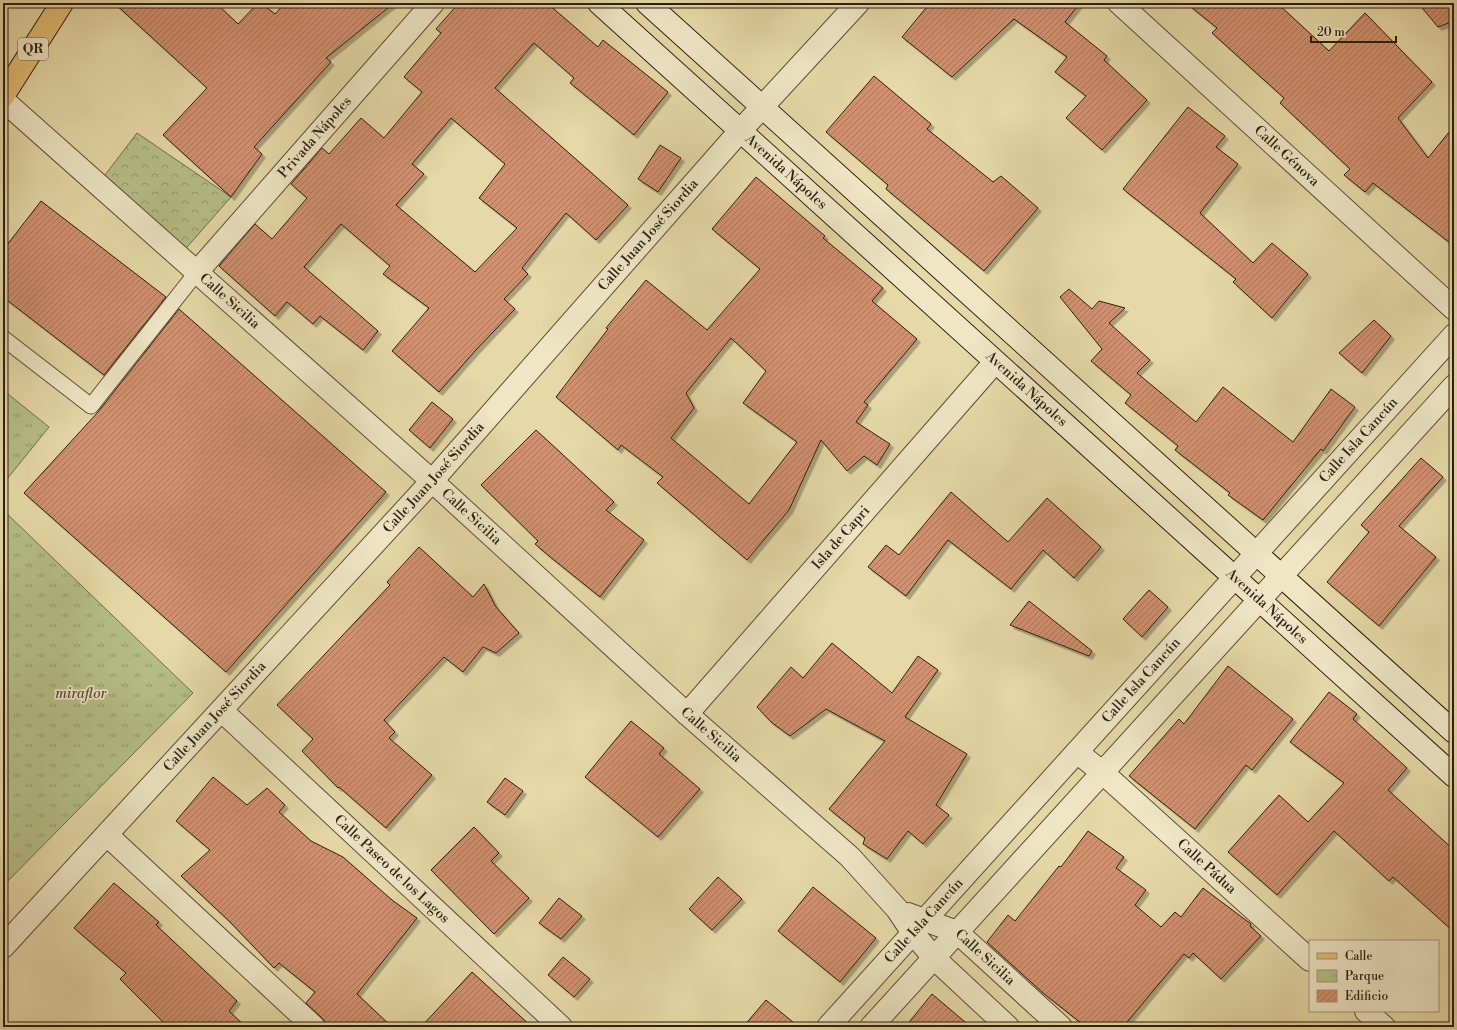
<svg xmlns="http://www.w3.org/2000/svg" width="1457" height="1030" font-family="'Libre Bodoni',serif">
	<style>
		.forest { fill: url(#forest-crowns); stroke: #726e4c }
		.park { fill: url(#park-tufts); stroke: #726e4c }
		.building { fill: url(#building-hatch); stroke: #2f1d12; fill-rule: evenodd; filter: url(#shadow) }
		.lines { fill: none; stroke-linecap: round; stroke-linejoin: round }
		.service-casing { stroke: #5d4c37; stroke-width: 17 }
		.minor-casing { stroke: #5d4c37; stroke-width: 24 }
		.tertiary-casing { stroke: #5d4c37; stroke-width: 24 }
		.secondary-casing { stroke: #2f1d12; stroke-width: 24 }
		.primary-casing { stroke: #2f1d12; stroke-width: 24 }
		.service { stroke: #efe6c6; stroke-width: 15 }
		.minor { stroke: #efe6c6; stroke-width: 22 }
		.tertiary { stroke: #efe6c6; stroke-width: 22 }
		.secondary { stroke: #efe6c6; stroke-width: 22 }
		.primary { stroke: #e3bc74; stroke-width: 22 }
		.labels { text-anchor: middle; dominant-baseline: central; stroke-width: 3.5; stroke-linejoin: round; paint-order: stroke }
		.shield { fill: #efe6c6; stroke: #695948; stroke-width: 1 }
		.shield-label { font-size: 13px; font-weight: bold; fill: #2f1d12 }
		.street-label { font-size: 14px; fill: #2f1d12; stroke: #efe6c6 }
		.park-label { font-size: 14px; font-style: italic; fill: #574e35; stroke: #efe6c6 }
	</style>
	<defs>
		<pattern id="forest-crowns" width="20" height="18" patternUnits="userSpaceOnUse"><rect width="20" height="18" fill="#b5bf87"/><path d="M2 6a3 3 0 1 1 6 0M12 15a3 3 0 1 1 6 0" fill="none" stroke="#949b6d"/></pattern>
		<pattern id="park-tufts" width="24" height="20" patternUnits="userSpaceOnUse"><rect width="24" height="20" fill="#b5bf87"/><path d="M3 7l-1-3M5 7V3M7 7l1-3M15 17l-1-3M17 17v-4M19 17l1-3" fill="none" stroke="#949b6d"/></pattern>
		<pattern id="building-hatch" width="6" height="6" patternUnits="userSpaceOnUse"><rect width="6" height="6" fill="#d09171"/><path d="M-1 1l2-2M0 6l6-6M5 7l2-2" fill="none" stroke="#a9765b"/></pattern>
		<filter id="shadow"><feDropShadow dx="3.5" dy="3.5" stdDeviation="0" flood-color="#0004"/></filter>
	</defs>
	<rect width="100%" height="100%" fill="#e6d9a7"/>
	<filter id="stains"><feTurbulence type="fractalNoise" baseFrequency=".005" numOctaves="4"/><feColorMatrix values="0 0 0 0 .2 0 0 0 0 .09 0 0 0 0 .02 0 0 0 .5 -.17"/></filter>
	<radialGradient id="worn" r=".72"><stop offset=".6" stop-color="#630" stop-opacity="0"/><stop offset="1" stop-color="#630" stop-opacity=".3"/></radialGradient>
	<path class="forest" d="M137,133l94,64 -50,57 -76,-79z"/>
	<path class="park" d="M3,390l46,37 -46,57z
		M3,510l190,183 -190,193z"/>
	<path class="building" d="M114,3h102l22,21 20,-21h3l14,11 10,-11h109l-68,55 5,4 -77,85 8,7 -31,43 -68,-62 44,-47z
		M459,3h88l51,44 5,-7 65,52 -34,43 -64,-52 4,-5 -40,-35 -39,45 133,117 -32,35 -30,-27 -44,55 6,6 -24,25 11,10 -40,42 -36,41 -47,-41 37,-43 -46,-34 7,-8 -49,-42 -37,43 74,64 -15,19 -43,-34 -7,8 -26,-22 -12,14 -56,-50 36,-42 17,15 35,-41 -16,-14 31,-36 7,6 32,-36 23,20 38,-46 -18,-15 37,-44 -5,-4zM451,118l54,46 -26,34 38,30 -42,44 -79,-67 28,-31 -12,-10z
		M930,3h150l-15,19 42,34 -3,4 43,40 -45,50 -36,-32 20,-22 -31,-24 12,-15 -53,-38 -62,58 -50,-40z
		M1186,3h91l52,48 36,-38 67,69 -34,36 30,40 26,-32v120l-81,-63 -8,9 -21,-17 6,-6 -70,-66 4,-5 -72,-65 5,-5z
		M1418,3h36v18l-16,6z
		M874,76l57,48 -4,5 66,53 8,-6 37,32 -54,63 -98,-82 2,-4 -62,-53z
		M1188,107l37,29 -9,11 22,17 -38,49 53,50 19,-20 36,31 -36,44 -39,-36 3,-3 -113,-90z
		M660,145l21,13 -23,34 -20,-13z
		M756,177l69,59 -2,2 60,50 -11,13 45,38 -53,63 4,3 -12,17 34,22 -13,21 -13,-9 -17,15 -26,-31 -32,70 -42,50 -90,-77 6,-6 -42,-32 -3,5 -62,-53 52,-68 -2,-1 40,-48 61,50 53,-61 -48,-40zM731,338l35,33 -23,32 54,39 -48,62 -78,-66 23,-30 -8,-15z
		M41,201l125,96 -62,78 -101,-78v-47z
		M1069,289l23,20 7,-8 26,7 -16,15 41,37 -13,13 59,49 27,-35 70,55 38,-53 24,18 -32,44 -2,-2 -58,71 -35,-25 2,-2 -55,-43 3,-4 -53,-43 6,-8 -40,-34 11,-12 -42,-52z
		M179,309l207,183 -160,180 -202,-179 74,-81z
		M1374,320l17,16 -29,37 -23,-20z
		M432,402l21,17 -23,29 -21,-18z
		M536,430l78,72 -8,8 38,30 -44,57 -51,-41 -14,-12 3,-3 -57,-56z
		M1421,458l22,19 -44,49 37,31 -57,69 -52,-44 42,-50 -8,-7z
		M951,492l57,50 39,-44 54,49 -27,31 -31,-28 -32,39 -63,-49 -42,56 -38,-29 18,-22 13,10z
		M419,547l54,50 11,-13 12,23 23,26 -23,20 -13,-6 -20,25 -19,-15 -60,63 11,12 -6,6 43,37 -46,53 -47,-41 -1,1 -36,-37 11,-12 -36,-34 113,-120 -3,-3z
		M1149,590l19,17 -26,30 -19,-18z
		M1029,601l63,50 -3,5 -79,-31z
		M832,643l60,50 26,-37 20,14 -33,47 62,37 -31,51 13,10 -26,29 -15,-13 -21,28 -24,-15 2,-6 -36,-29 56,-68 -59,-32 -36,27 -19,-14 -14,-15 34,-40 12,11z
		M1228,666l65,53 -41,51 -6,-5 -51,64 -66,-53 50,-57 5,5z
		M1329,692l28,22 -4,5 54,49 -19,22 66,60v82l-61,-55 -4,4 -55,-50 -57,64 -49,-43 51,-57 29,27 36,-39 -54,-41z
		M631,721l33,27 -5,6 41,35 -42,48 -73,-60z
		M213,777l34,28 20,-17 18,17 -6,7 32,29 32,16 49,43 25,18 -60,76 35,33h-63l-7,-9 -16,-15 9,-11 -36,-29 -5,5 -44,-46 -49,-46 29,-26 -34,-29z
		M505,778l18,13 -18,24 -18,-13z
		M474,827l25,26 -8,8 38,37 -35,36 -63,-64z
		M1088,831l36,26 -8,11 30,22 -11,15 26,22 14,-15 6,5 22,-29 48,36 -1,2 11,10 -40,43 -28,-26 -4,5 -5,-4 -61,73h-37l-43,-34 -56,-51 21,-27 7,6 44,-55 2,1z
		M718,877l24,22 -30,31 -23,-21z
		M114,883l45,39 -3,3 81,76 -8,10 17,16h-78l-48,-48 6,-6 -52,-45z
		M813,887l63,51 -36,44 -62,-51z
		M559,898l23,18 -21,23 -22,-16z
		M563,957l27,22 -16,18 -26,-22z
		M472,972l60,55h-111z
		M932,994l39,33h-66z
		M766,1000l33,27h-56z"/>
	<g class="lines">
		<defs>
			<path id="service" d="M3,338l88,68 106,-134"/>
			<g id="minor">
				<path id="s1" d="M1119,3l335,306"/>
				<path id="s2" d="M3,100l429,381 255,233 163,143 47,52 16,24 21,25 74,69"/>
				<path id="s3" d="M197,272l236,-269"/>
				<path id="s4" d="M222,711l339,316"/>
				<path id="s5" d="M687,714l308,-352"/>
				<path id="s6" d="M1077,752l26,21 207,187"/>
				<path d="M107,835l207,192"/>
				<path id="s7" d="M908,914l49,18 104,95"/>
				<path id="s8" d="M3,947l429,-466 308,-350 118,-128"/>
				<path d="M1366,1011l18,16"/>
			</g>
			<g id="tertiary">
				<path id="s9" d="M828,1027l626,-692"/>
				<path d="M871,1027l583,-641"/>
			</g>
			<g id="secondary">
				<path id="s10" d="M599,3l855,773"/>
				<path d="M647,3l807,729"/>
			</g>
			<path id="primary" d="M3,96l59,-93"/>
		</defs>
		<use href="#service" class="service-casing"/>
		<use href="#minor" class="minor-casing"/>
		<use href="#tertiary" class="tertiary-casing"/>
		<use href="#secondary" class="secondary-casing"/>
		<use href="#primary" class="primary-casing"/>
		<use href="#service" class="service"/>
		<use href="#minor" class="minor"/>
		<use href="#tertiary" class="tertiary"/>
		<use href="#secondary" class="secondary"/>
		<use href="#primary" class="primary"/>
	</g>
	<g class="labels">
		<rect class="shield" x="18" y="38" width="30" height="22" rx="3"/>
		<g class="shield-label">
			<text x="33" y="49">QR</text>
		</g>
		<g class="street-label">
			<text stroke="none"><textPath href="#s3" startOffset="179">Privada Nápoles</textPath></text>
			<text stroke="none"><textPath href="#s1" startOffset="227">Calle Génova</textPath></text>
			<text stroke="none"><textPath href="#s10" startOffset="252">Avenida Nápoles</textPath></text>
			<text stroke="none"><textPath href="#s8" startOffset="961">Calle Juan José Siordia</textPath></text>
			<text stroke="none"><textPath href="#s2" startOffset="303">Calle Sicilia</textPath></text>
			<text stroke="none"><textPath href="#s10" startOffset="576">Avenida Nápoles</textPath></text>
			<text stroke="none"><textPath href="#s9" startOffset="791">Calle Isla Cancún</textPath></text>
			<text stroke="none"><textPath href="#s8" startOffset="637">Calle Juan José Siordia</textPath></text>
			<text stroke="none"><textPath href="#s2" startOffset="627">Calle Sicilia</textPath></text>
			<text stroke="none"><textPath href="#s5" startOffset="234">Isla de Capri</textPath></text>
			<text stroke="none"><textPath href="#s10" startOffset="900">Avenida Nápoles</textPath></text>
			<text stroke="none"><textPath href="#s9" startOffset="467">Calle Isla Cancún</textPath></text>
			<text stroke="none"><textPath href="#s8" startOffset="313">Calle Juan José Siordia</textPath></text>
			<text stroke="none"><textPath href="#s2" startOffset="951">Calle Sicilia</textPath></text>
			<text stroke="none"><textPath href="#s6" startOffset="173">Calle Pádua</textPath></text>
			<text stroke="none"><textPath href="#s4" startOffset="232">Calle Paseo de los Lagos</textPath></text>
			<text stroke="none"><textPath href="#s9" startOffset="143">Calle Isla Cancún</textPath></text>
			<text stroke="none"><textPath href="#s7" startOffset="90">Calle Sicilia</textPath></text>
		</g>
		<g class="park-label">
			<text x="81" y="694">miraflor</text>
		</g>
	</g>
	<rect width="1457" height="1030" fill="none" stroke="#e6d9a7" stroke-width="16"/>
	<rect x="4" y="4" width="1449" height="1022" fill="none" stroke="#2f1d12" stroke-width="2"/>
	<rect x="8" y="8" width="1441" height="1014" fill="none" stroke="#2f1d12"/>
	<rect x="1309" y="940" width="130" height="72" fill="#efe6c6" stroke="#a2967e"/>
	<rect x="1317" y="953" width="20" height="6" fill="#e3bc74" stroke="#a2967e"/>
	<text x="1345" y="960" font-size="12" fill="#2f1d12">Calle</text>
	<rect x="1317" y="970" width="20" height="12" fill="url(#park-tufts)" stroke="#a2967e"/>
	<text x="1345" y="980" font-size="12" fill="#2f1d12">Parque</text>
	<rect x="1317" y="990" width="20" height="12" fill="url(#building-hatch)" stroke="#a2967e"/>
	<text x="1345" y="1000" font-size="12" fill="#2f1d12">Edificio</text>
	<path d="M1311 36v6h85v-6" fill="none" stroke="#2f1d12" stroke-width="2"/>
	<text x="1317" y="36" font-size="12" fill="#2f1d12" stroke="#efe6c6" stroke-width="3" paint-order="stroke">20 m</text>
	<rect width="100%" height="100%" filter="url(#stains)"/>
	<rect width="100%" height="100%" fill="url(#worn)"/>
</svg>
